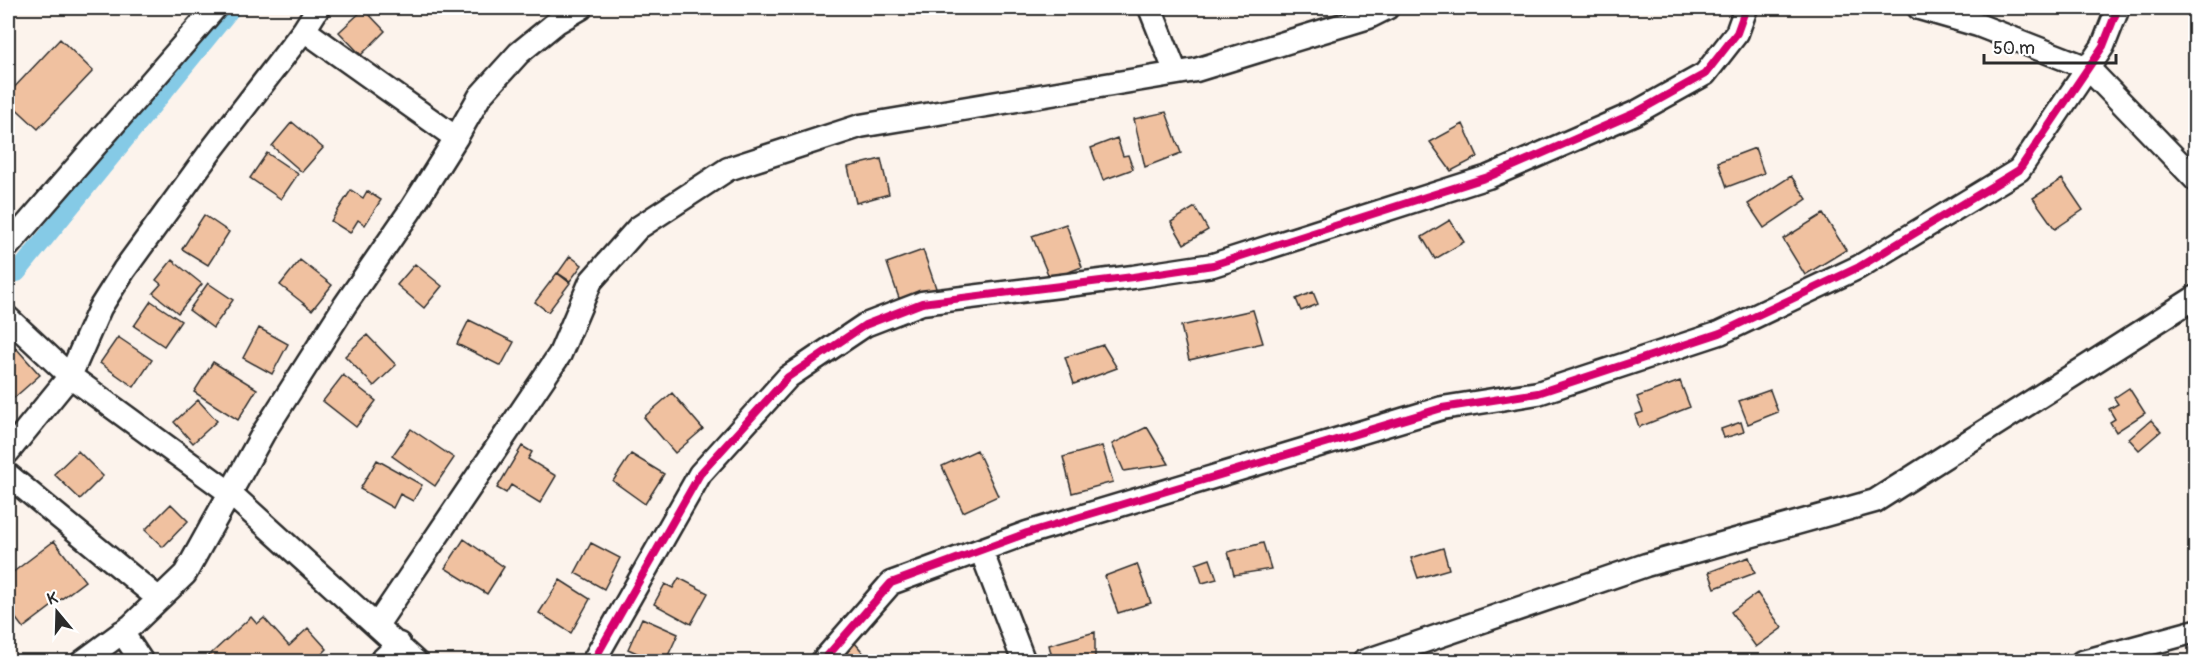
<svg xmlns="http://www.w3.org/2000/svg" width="2203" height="669" font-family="Pangolin,sans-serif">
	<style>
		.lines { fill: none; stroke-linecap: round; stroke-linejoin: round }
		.canal { stroke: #85cae6; stroke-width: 18 }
		.building { fill: #f0c1a0; stroke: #2b2b2b; stroke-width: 1.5 }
		.minor-casing { stroke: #2b2b2b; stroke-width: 27 }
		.minor { stroke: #fff; stroke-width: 22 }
		.cycleway-casing { stroke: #fff; stroke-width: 11 }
		.cycleway { stroke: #d6006c; stroke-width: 8 }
	</style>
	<rect width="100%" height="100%" fill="#fcf3ec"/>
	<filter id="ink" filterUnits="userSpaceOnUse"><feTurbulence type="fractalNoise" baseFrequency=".0167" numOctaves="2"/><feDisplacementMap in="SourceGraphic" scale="12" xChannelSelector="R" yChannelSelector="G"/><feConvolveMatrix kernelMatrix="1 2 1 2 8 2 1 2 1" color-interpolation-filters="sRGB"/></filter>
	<g filter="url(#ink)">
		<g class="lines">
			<path class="canal" d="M17,273l215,-265"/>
		</g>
		<path class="building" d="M364,9l21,22 -24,24 -22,-23z
			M60,39l33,32 -55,58 -30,-28v-7z
			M1166,112l15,41 -36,14 -11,-48z
			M292,122l31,26 -21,24 -30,-26z
			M1463,124l15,33 -27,14 -21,-29z
			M1117,138l6,18 5,-1 5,14 -30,11 -12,-32z
			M1755,148l9,25 -37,14 -9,-25z
			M267,153l31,21 -17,25 -31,-21z
			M881,159l8,35 -33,9 -8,-36z
			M1791,176l16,23 -43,29 -16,-24z
			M2062,179l21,31 -28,19 -22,-31z
			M351,190l12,8 4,-7 14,9 -16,25 -7,-5 -8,13 -19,-12z
			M1195,207l13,23 -24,14 -13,-22z
			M1823,214l23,36 -41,25 -22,-36z
			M204,215l25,17 -21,33 -26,-16z
			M1450,220l14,22 -29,17 -13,-22z
			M1066,224l16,43 -32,12 -18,-43z
			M923,250l14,41 -36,13 -14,-41z
			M570,256l12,9 -12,16 -12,-8z
			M172,260l30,24 -24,29 -25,-20 8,-9 -5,-4z
			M300,260l32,25 -20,25 -32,-25z
			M415,264l27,22 -18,22 -27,-23z
			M557,273l13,10 -22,29 -13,-10z
			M208,283l25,17 -20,28 -24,-18z
			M1313,292l5,12 -17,7 -5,-12z
			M151,301l30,20 -17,25 -30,-20z
			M1253,310l10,33 -74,17 -8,-34z
			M469,320l45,22 -13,24 -44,-22z
			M259,328l29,16 -16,30 -29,-16z
			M367,335l29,30 -22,21 -29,-30z
			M118,337l34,23 -18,27 -34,-24z
			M1103,345l14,23 -43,16 -9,-27z
			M16,348l24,27 -26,23 -6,-8v-35z
			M213,362l44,27 -19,31 -44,-28z
			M343,375l33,26 -20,26 -33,-26z
			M1680,381l10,26 -51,20 -4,-12 8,-3 -6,-15z
			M2129,388l16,25 -29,19 -6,-10 5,-3 -6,-10 9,-5 -4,-6z
			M1770,390l8,22 -30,12 -9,-23z
			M672,393l31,36 -28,24 -31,-36z
			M198,400l19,21 -24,22 -19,-21z
			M2151,420l10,11 -22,19 -10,-11z
			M1741,422l3,10 -20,6 -3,-9z
			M1147,427l22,37 -45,7 -12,-27z
			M411,429l43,29 -19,28 -43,-30z
			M522,446l10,6 -4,7 28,17 -16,27 -29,-18 -5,8 -9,-5z
			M1102,446l11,36 -41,11 -9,-36z
			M977,450l21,46 -35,16 -21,-46z
			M78,451l25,25 -23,23 -26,-25z
			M631,454l33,20 -19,30 -32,-23z
			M377,460l45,25 -9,16 -13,-7 -7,14 -33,-19z
			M171,504l17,17 -25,26 -18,-17z
			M464,539l40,28 -17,27 -42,-26z
			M54,541l31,40 -62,47 -15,-20v-32z
			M591,543l29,15 -16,31 -29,-16z
			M1263,543l8,26 -37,6 -6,-23z
			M1443,548l6,21 -31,9 -7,-20z
			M1749,557l6,16 -40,15 -6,-16z
			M1210,559l7,20 -15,4 -6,-19z
			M1137,564l14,39 -33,10 -13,-37z
			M679,578l29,15 -17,31 -37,-20 11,-20 8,4z
			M560,580l30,19 -19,34 -32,-20z
			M1757,593l25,35 -26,19 -25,-35z
			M251,617l6,7 7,-6 25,28 19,-18 19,21 -13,13h-112z
			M642,618l36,16 -13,28h-8l-29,-13z
			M1095,632v30h-42l-4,-17z
			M850,637l15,18 -8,7h-14l-9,-11z"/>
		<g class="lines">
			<defs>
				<path id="minor" d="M1150,8l26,65
					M1919,8l59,17 110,43 108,112
					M304,30l152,108
					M8,246l207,-238
					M8,318l62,58 160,117 186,169
					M8,452l62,-76 30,-68 24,-38 89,-122 91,-118 14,-22
					M8,475l151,124
					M981,550l43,112
					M377,625l183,-271 31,-73 47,-53 90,-59 132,-43 336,-56 173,-53 18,-9
					M122,632l20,30
					M82,662l50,-37 53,-51 79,-142 81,-127 65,-94 46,-73 24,-42 39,-43 38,-31 24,-14
					M380,662l19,-18
					M593,662l107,-188 88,-97 77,-52 57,-22 211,-26 80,-12 275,-88 147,-64 70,-39 32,-41 9,-25
					M822,662l69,-79 136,-50 415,-125 96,-15 182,-60 139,-66 160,-97 84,-124 15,-38
					M1363,662l283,-97 229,-64 321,-204
					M2082,662l114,-31"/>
			</defs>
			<use href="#minor" class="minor-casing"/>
			<use href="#minor" class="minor"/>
			<defs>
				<path id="cycleway" d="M593,662l107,-188 88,-97 77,-52 57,-22 211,-26 80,-12 275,-88 147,-64 70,-39 32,-41 9,-25
					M822,662l69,-79 136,-50 415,-125 96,-15 182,-60 139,-66 160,-97 84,-124 15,-38"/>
			</defs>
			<use href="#cycleway" class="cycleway-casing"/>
			<use href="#cycleway" class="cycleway"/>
		</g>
	</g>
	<rect width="2203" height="669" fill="none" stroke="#fff" stroke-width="30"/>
	<rect x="15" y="15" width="2173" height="639" fill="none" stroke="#2b2b2b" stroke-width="2" filter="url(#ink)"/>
	<g transform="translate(57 612) rotate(341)" stroke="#ffffff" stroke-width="4.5" paint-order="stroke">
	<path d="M0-4.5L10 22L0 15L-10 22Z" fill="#2b2b2b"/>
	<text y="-9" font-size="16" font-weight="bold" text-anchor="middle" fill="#2b2b2b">K</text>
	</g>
	<path d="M1984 54v9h132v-9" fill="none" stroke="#2b2b2b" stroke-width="3"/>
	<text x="1993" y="54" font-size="18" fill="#2b2b2b" stroke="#ffffff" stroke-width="4.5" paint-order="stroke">50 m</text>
</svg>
